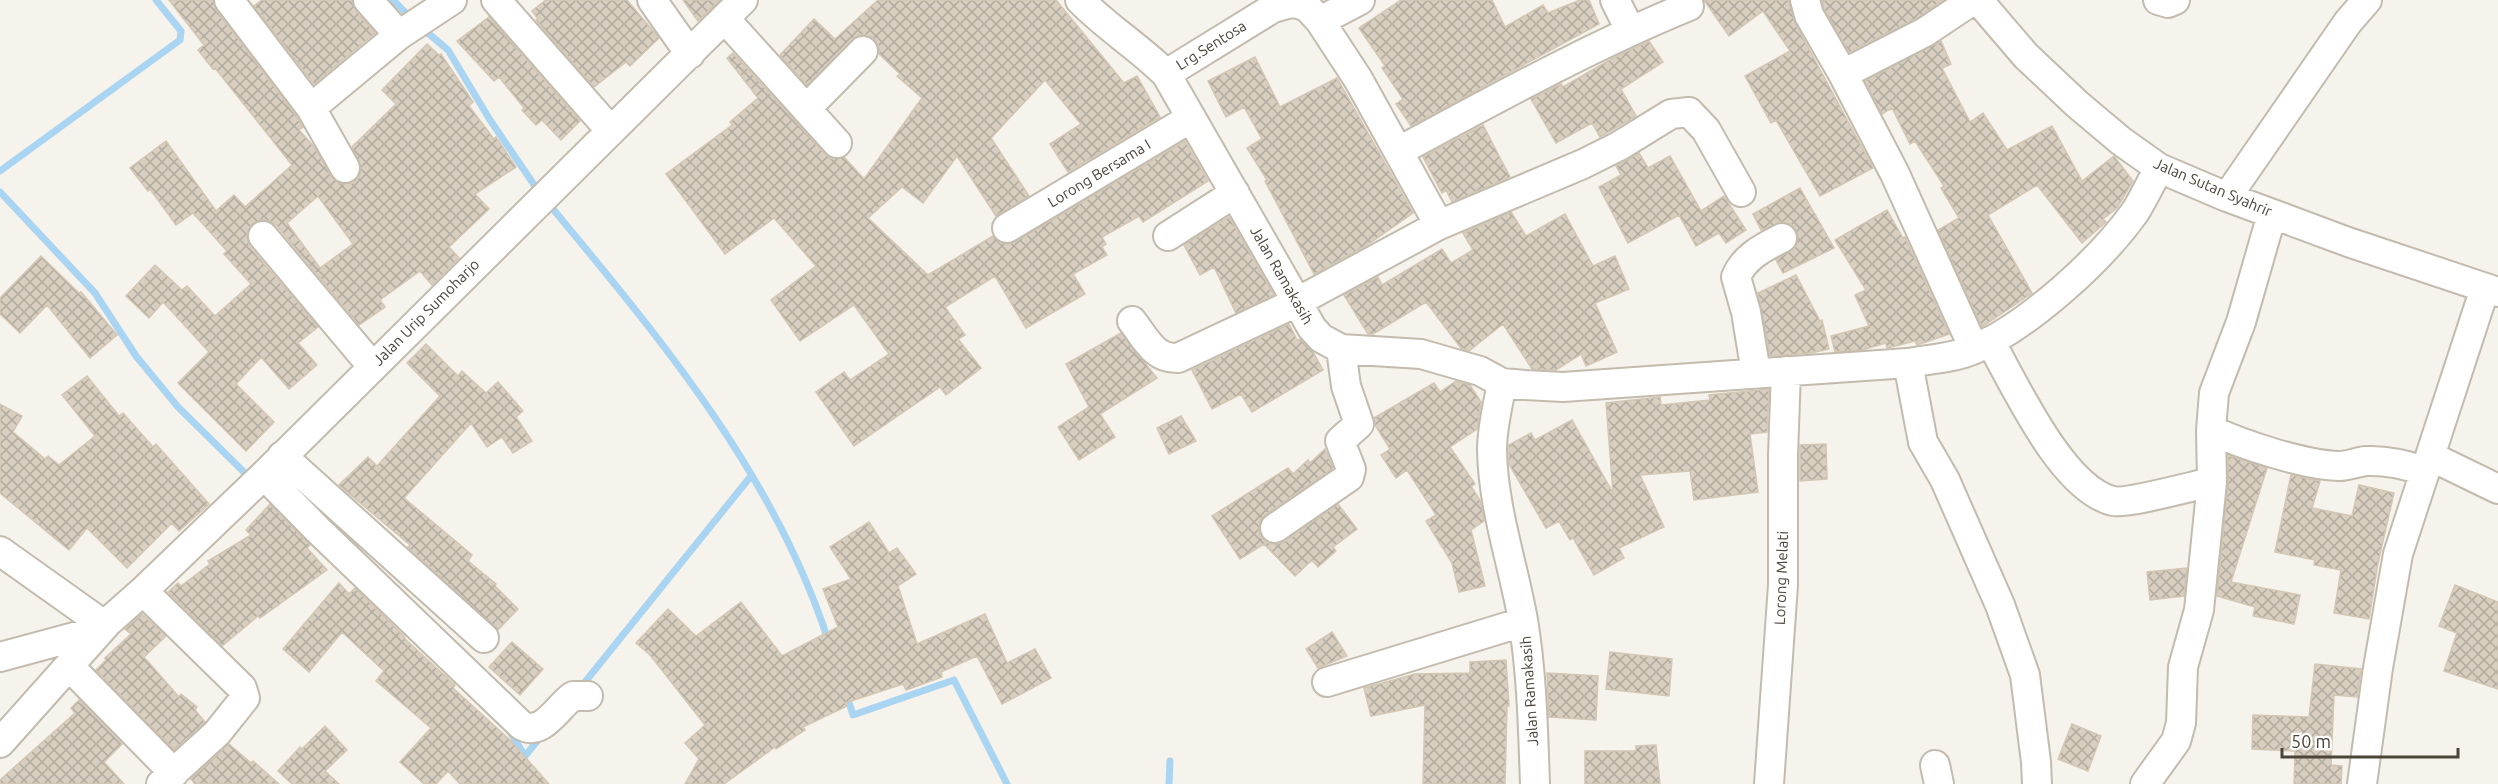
<svg xmlns="http://www.w3.org/2000/svg" width="2498" height="784" font-family="Ubuntu,sans-serif">
	<style>
		.lines { fill: none; stroke-linecap: round; stroke-linejoin: round }
		.stream { stroke: #a9d4f2; stroke-width: 7 }
		.building { fill: url(#building-cross-hatch); stroke: #d3c7b4; stroke-width: 1.5; fill-rule: evenodd }
		.minor-casing { stroke: #c2bbae; stroke-width: 32 }
		.minor { stroke: #fff; stroke-width: 28 }
		.labels { text-anchor: middle; dominant-baseline: central; stroke-width: 6; stroke-linejoin: round; paint-order: stroke }
		.street-label { font-size: 15px; fill: #4b4439; stroke: #fff }
	</style>
	<defs>
		<pattern id="building-cross-hatch" width="8" height="8" patternUnits="userSpaceOnUse" patternTransform="scale(1.5)"><rect width="8" height="8" fill="#d8cfc1"/><path d="M0 0l8 8M0 8l8-8" fill="none" stroke="#b1aa9e"/></pattern>
	</defs>
	<rect width="100%" height="100%" fill="#f6f3ec"/>
	<g class="lines">
		<path class="stream" d="M393,0l19,19
			M422,28l26,22 42,70 49,72
			M0,171l180,-131 1,-9 -25,-31
			M0,192l95,101 41,63 42,51 72,71
			M548,203c110,133 226,270 280,437
			M585,682l166,-206
			M846,693l7,22 101,-35 53,104
			M509,730l16,26 18,-22
			M1169,784l1,-23"/>
	</g>
	<path class="building" d="M169,0h44l3,10 81,107 6,10 -4,3 16,18 16,28 6,6 7,2 9,-1 6,-6 2,-9 -9,-21 44,-43 -14,-14 45,-46 12,11 2,-1 32,48 -4,4 25,33 2,-2 20,30 -41,27 14,15 -40,38 10,11 -27,27 -12,-14 -40,29 5,7 -26,18 -83,-100 -7,-4 -8,-1 -9,4 -5,7v7l3,9 68,80 -20,16 19,22 -28,24 -28,-32 -25,27 38,38 -28,29 -68,-68 31,-31 -46,-50 -14,16 -23,-22 29,-31 27,25 5,-4 28,30 36,-32 -27,-30 3,-3 -34,-38 -17,12 -26,-36 -2,2 -18,-23 36,-27 50,70 18,-16 11,12 47,-42 -77,-97 -2,1 -15,-19 6,-5zM318,196l35,48 -33,24 -33,-45z
		M262,0h90l4,11 19,22 -61,51 -60,-78z
		M546,0h81l32,38 -29,28 -4,-4 -32,25 -58,-67 2,-1 -6,-8z
		M683,0h37l-22,21z
		M878,0h178l68,83 13,-7 23,41 -92,55 -18,-28 31,-20 -36,-44 -54,58 38,58 -33,20 -39,-60 -34,47 -21,-16 -34,31 60,57 65,-39 7,7 8,1 7,-2 170,-101 23,40 -65,41 -4,-6 -37,21 4,7 -4,3 5,8 -34,19 12,20 -59,34 -31,-52 -50,31 20,28 -7,4 23,29 -35,27 -6,-8 -86,59 -38,-54 28,-20 6,8 39,-26 -35,-49 -54,36 -29,-41 45,-34 -42,-48 -49,36 -59,-80 66,-49 -2,-3 28,-24 -31,-40 6,-5 92,101 7,5 12,-2 20,22 58,-81 -25,-22 3,-2 -21,-20v-8l-4,-6 -7,-5h-9l-8,4 -44,46 -27,-30 34,-36 21,20z
		M1401,0h91l13,27 38,-22 5,8 32,-13h9l10,24 -188,102 -15,-22 7,-5 -21,-31 3,-2 -26,-38z
		M1704,0h85l6,23 78,145 -53,28 -44,-76 -5,3 -26,-47 45,-25 -27,-40 -34,25z
		M1822,0h121l-26,18 -68,34 -25,-43z
		M489,17l91,104 -19,19 -19,-20 -6,5 -14,-15 2,-2 -25,-31 -5,4 -37,-40z
		M1649,41l14,21 -42,27 15,27 -36,21 -8,-14 -36,20 -25,-44 30,-15 2,3 50,-29z
		M1941,41l10,23 -9,4 28,54 13,-9 24,37 45,-24 30,55 32,-25 19,25 -16,27 -14,11 3,3 -24,21 -45,-58 -49,30 44,78 -50,34 -44,-97 21,-12 -18,-30 3,-2 -29,-45 -5,3 -18,-36 -10,6 -17,-33z
		M1255,57l25,50 57,-29 76,135 -46,32 -53,29 -49,-93 2,-1 -20,-32 15,-9 -18,-32 -18,10 -18,-36z
		M1483,125l27,52 -58,25 -6,-12 -4,3 -19,-36z
		M1639,153l9,15 22,-12 31,55 23,-15 22,34 -20,13 -7,-10 -23,13 -17,-31 -51,28 -29,-56 22,-12 -5,-9z
		M1800,188l34,60 -51,25 -7,-13 19,-13 3,-7 -2,-10 -5,-6 -9,-2 -21,8 -8,-16z
		M1887,210l16,28 2,-1 44,97 -32,11 -2,-4 -28,7 -1,-5 -24,7 -27,2 -4,-16 38,-10 -14,-31 11,-5 -31,-50z
		M1511,212l15,24 39,-22 28,52 22,-10 14,33 -34,14 22,49 -31,14 -5,-12 -25,16 -24,-1 -29,-45 -34,27 -8,-3 -35,-46 -53,32h-5l-24,-39 34,-18 4,8 60,-36 9,14 22,-13 -10,-17z
		M1229,217l45,78 -38,18 -22,-46 -14,8 -16,-30z
		M41,256l38,37 2,-1 36,43 -27,23 -43,-53 -27,28 -20,-19v-16z
		M1796,275l24,46 2,-1 7,29 -18,4 -41,3 -12,-63z
		M1289,324l8,16 3,-1 13,13 10,18 -71,42 -11,-18 -29,15 -20,-39z
		M1121,333l36,45 -57,36 15,23 -36,23 -21,-33 31,-20 -23,-43z
		M426,344l32,32 4,-5 24,22 12,-11 25,29 -7,6 16,24 -19,12 -11,-16 -15,10 -16,-24 -67,75 68,57 -4,6 28,23 -1,2 23,23 -20,21 -90,-83 2,-2 -71,-60 29,-28 9,9 63,-70 -33,-33z
		M87,376l32,40 4,-3 30,34 3,-3 53,60 -30,27 -7,-8 -45,45 -40,-40 -18,22 -69,-57v-89l22,12 -9,16 32,27 3,-3 11,9 36,-29 -33,-41z
		M1456,381l14,4 11,17 -4,27 -27,18 25,37 -4,2 10,16 3,19 -13,9 14,56 -26,6 -7,-29 -26,-42 10,-6 -29,-45 -11,8 -15,-23 9,-6 -15,-24 -1,-7 60,-35 6,9z
		M1769,389l-2,43 -17,2 8,58 -64,8 -4,-29 -50,4 24,52 -45,21 5,10 -30,17 -21,-37 -3,2 -11,-19 -13,7 -37,-64v-19l22,-12 4,7 37,-20 41,73 -7,-90 54,-6 1,8 49,-5 -1,-5z
		M1181,416l15,25 -27,13 -12,-26z
		M1826,444l1,35 -27,2v-36z
		M1325,449l8,19 -68,47 -5,6 -1,9 2,7 7,6 9,1 7,-2 54,-38 19,25 -24,18 3,4 -18,16 -6,-7 -17,16 -31,-32 -24,15 -28,-43 76,-48 5,6 15,-14 2,3z
		M2228,455l39,13 -36,114 69,13 -6,29 -41,-8 2,-9 -38,-11 11,-112z
		M2291,475l29,6 -8,27 40,8 7,-31 35,8 -16,70 -9,56 -35,-6 7,-43 -27,-5 1,-5 -40,-8z
		M270,504l40,41 -3,3 20,22 -67,48 -2,-2 -36,30 -54,-54 10,-9 3,3 29,-22 -2,-3 43,-26 -5,-5z
		M869,522l20,31 8,-5 19,26 -18,12 19,58 68,-30 22,49 28,-14 16,29 -49,26 -25,-48 -36,16 1,5 -36,13 -3,-6 -58,19 2,3 -44,21 2,3 -29,19 -1,-2 -51,37h-39l14,-25 -14,-16 20,-18 -55,-70 -14,-12 32,-34 28,27 45,-34 41,54 56,-29 -15,-38 28,-10 -21,-32z
		M2187,568l-3,28 -34,4 -3,-28z
		M339,583l10,11 6,-6 50,49 -1,1 51,47 -2,3 57,52 39,44h-89l-12,-13 -12,13h-12l-24,-22 31,-34 -55,-47 8,-10 -42,-39 -33,40 -26,-23z
		M2455,585l43,17v87l-54,-18 13,-38 -18,-7z
		M142,614l24,22 -22,21 35,40 2,-3 16,13 -2,3 10,12 -31,28 -78,-80 10,-10 -1,-2 26,-24 -6,-5z
		M1332,632l15,24 -29,12 -12,-19z
		M512,642l31,27 -23,26 -31,-28z
		M1610,652l62,7 -3,37 -63,-7z
		M1506,660l3,46h-2l-2,78h-82l2,-79 -54,11 -7,-28 51,-14 55,-1v-11z
		M2315,664l46,5 -4,28 -23,-2 -3,70 11,1 -1,18h-47l1,-33 -43,-2 1,-34 56,2z
		M1547,673l51,3 -2,44 -47,-3z
		M79,700l43,44 -18,18 20,22h-124v-4l75,-67 -4,-5z
		M2072,724l29,12 -13,35 -30,-12z
		M325,726l22,24 -22,21 14,13h-47l-14,-13 22,-24 2,2z
		M229,744l22,19 2,-2 26,23h-84l-4,-5z
		M1656,745l4,39h-75v-33h51v-5z"/>
	<g class="lines">
		<defs>
			<path id="minor" d="M229,0l82,108 88,-73 -31,-35
				M496,0l115,131
				M652,0l38,54
				M1080,0c26,27 59,47 86,74l146,254 9,10 20,11 80,5 59,17 22,12 23,2 38,2 345,-24c22,-4 47,-5 67,-14 55,-25 125,-88 160,-137 9,-14 16,-30 24,-44
				M1615,0l15,30
				M1805,0l4,15 34,59 52,100 79,175
				M1978,0l48,56 51,48 44,37 38,27 68,29 121,45 150,50
				M2158,0l10,3 7,-3
				M725,19l112,124
				M1320,21l40,-21
				M399,35l53,-35
				M1166,74l107,-66 18,-5 8,1 9,4 12,13 38,58 81,146
				M1843,74l82,-42 48,-32
				M311,108l34,60
				M806,109l57,-58
				M1399,151c95,-51 190,-104 290,-145
				M2227,197l121,-175 19,-22
				M1007,228l184,-110
				M263,236l109,130
				M1168,236l67,-43
				M1132,321c14,18 22,38 46,37l119,-56 142,-77 144,-61 36,-18 52,-32 18,-2 17,18 35,62
				M1990,341c25,44 72,148 123,160 14,3 80,-15 99,-19
				M1908,363l15,79 22,38 55,125 25,70 11,87 1,22
				M1756,373l-10,-61 -10,-35c8,-20 28,-30 46,-39
				M1502,383c-4,22 -10,44 -10,67 1,58 21,114 31,170 9,54 10,110 12,164
				M2211,430c32,15 93,35 128,36 9,0 18,-4 27,-5 21,-1 39,4 59,10
				M282,456l202,182
				M2430,456l68,33
				M264,475l53,54 204,196c21,13 37,-19 52,-29h15
				M1275,528l74,-51 2,-8 -11,-28 19,-17 -13,-38 -5,-37
				M0,551l97,69 11,2
				M143,591l99,97 3,10 -28,35 -56,51
				M0,657l100,-27
				M69,666l105,107
				M1327,682l196,-60
				M0,743l108,-121 35,-31 121,-116 479,-475
				M1935,765l4,19
				M1769,784l14,-199v-130l3,-84
				M2145,784l31,-43 5,-18 2,-56 16,-57 13,-128 -1,-52 3,-37 27,-71 31,-108
				M2362,784l16,-116 20,-114 87,-266"/>
		</defs>
		<use href="#minor" class="minor-casing"/>
		<use href="#minor" class="minor"/>
	</g>
	<g class="labels">
		<g class="street-label">
			<text transform="translate(1211 45) rotate(-32)">Lrg.Sentosa</text>
			<text transform="translate(1099 173) rotate(-31)">Lorong Bersama I</text>
			<text transform="translate(2213 187) rotate(23)">Jalan Sutan Syahrir</text>
			<text transform="translate(1282 275) rotate(60)">Jalan Ramakasih</text>
			<text transform="translate(426 312) rotate(-45)">Jalan Urip Sumoharjo</text>
			<text transform="translate(1781 578) rotate(-88)">Lorong Melati</text>
			<text transform="translate(1529 691) rotate(-94)">Jalan Ramakasih</text>
		</g>
	</g>
	<path d="M2282 748v9h176v-9" fill="none" stroke="#4b4439" stroke-width="3"/>
	<text x="2291" y="748" font-size="18" fill="#4b4439" stroke="#ffffff" stroke-width="4.5" paint-order="stroke">50 m</text>
</svg>
